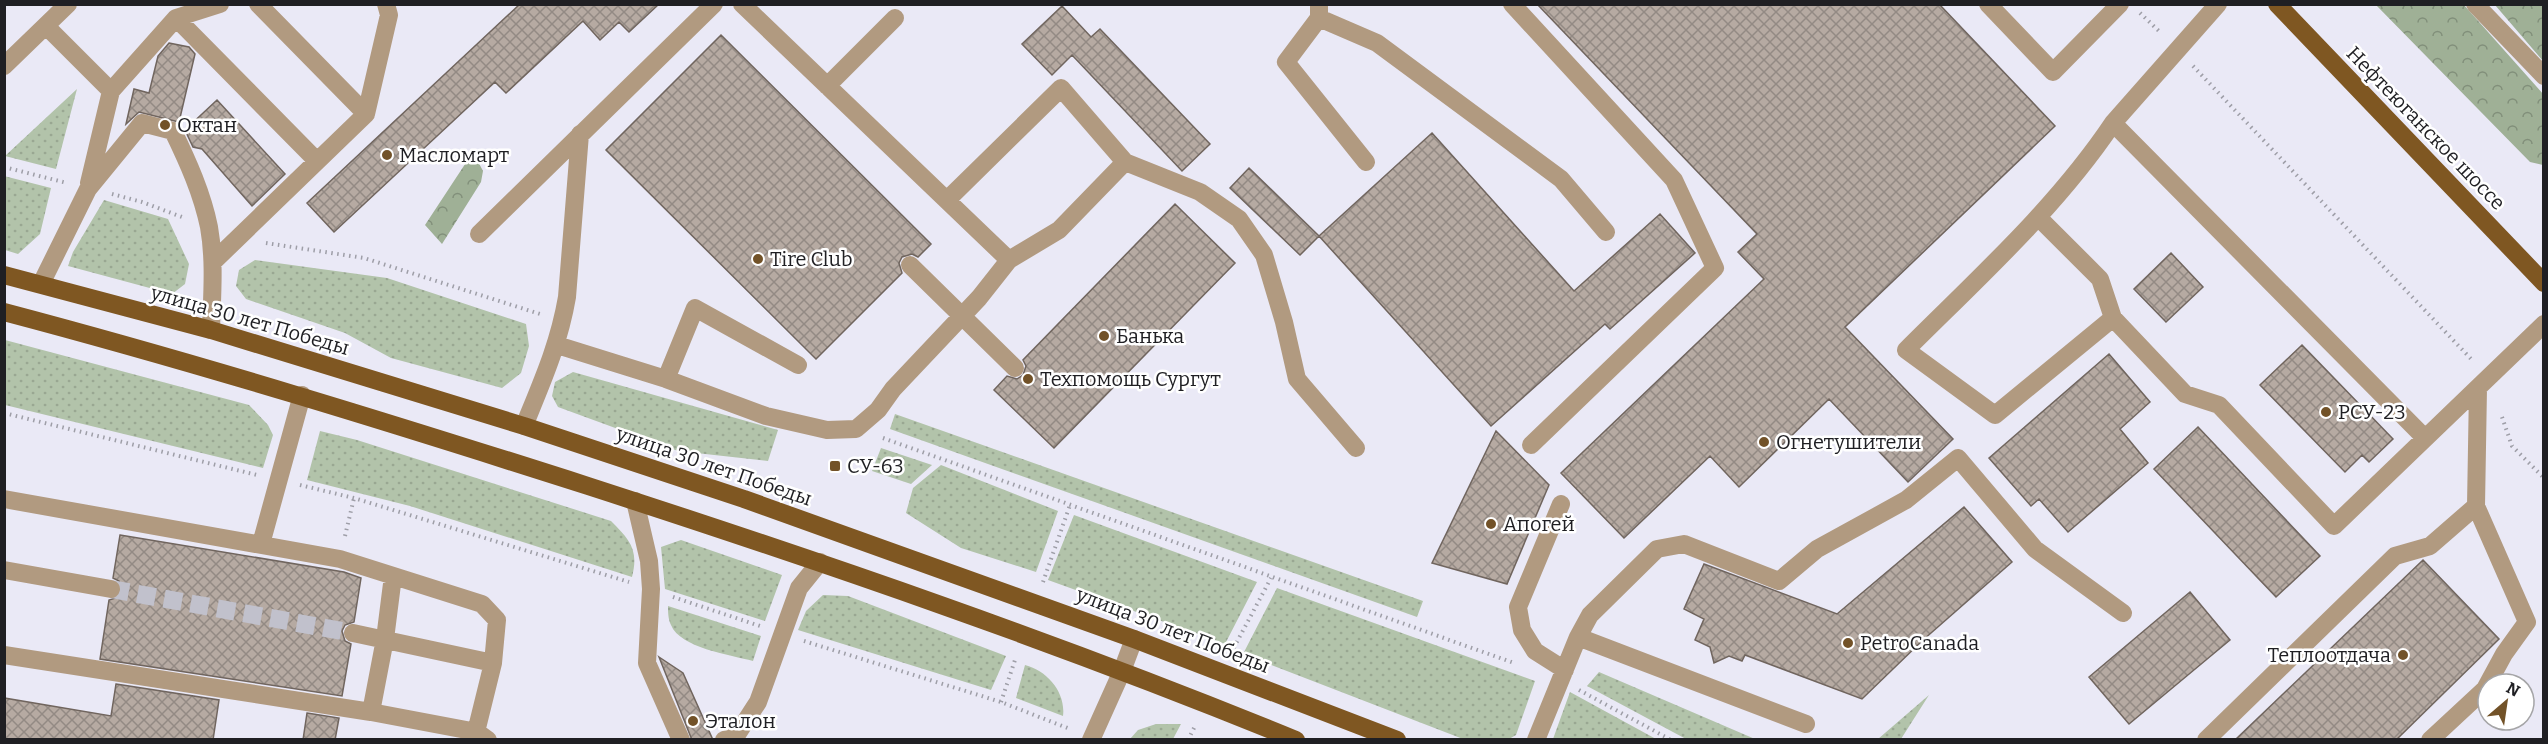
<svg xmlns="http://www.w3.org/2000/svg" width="2548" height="744" font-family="Bitter,serif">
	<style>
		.grass { fill: url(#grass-dots) }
		.forest { fill: url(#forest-crowns) }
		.building { fill: url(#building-cross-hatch); stroke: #70655e; stroke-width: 1.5 }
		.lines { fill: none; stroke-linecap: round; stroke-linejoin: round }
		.minor-tunnel { stroke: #c1c1cc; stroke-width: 18; stroke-dasharray: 18 9; stroke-linecap: butt }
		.path { stroke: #9e9ea7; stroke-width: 4; stroke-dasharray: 1.5 4.5; stroke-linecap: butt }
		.minor { stroke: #b19a80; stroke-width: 18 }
		.major { stroke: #7f5722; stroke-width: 18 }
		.poi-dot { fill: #725228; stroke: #fff; stroke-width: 2 }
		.labels { text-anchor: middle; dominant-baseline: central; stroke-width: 5; stroke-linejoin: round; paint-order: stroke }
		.poi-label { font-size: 20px; fill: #1f1f23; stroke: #fff; text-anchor: start }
		.street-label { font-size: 20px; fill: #1f1f23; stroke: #fff }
	</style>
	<defs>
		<pattern id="grass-dots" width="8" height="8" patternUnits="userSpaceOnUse" patternTransform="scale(1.5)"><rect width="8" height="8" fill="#b2c3aa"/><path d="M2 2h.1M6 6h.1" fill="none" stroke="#99a792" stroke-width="1.8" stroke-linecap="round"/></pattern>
		<pattern id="forest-crowns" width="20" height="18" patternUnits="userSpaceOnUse" patternTransform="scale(1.5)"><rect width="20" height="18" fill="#9fb096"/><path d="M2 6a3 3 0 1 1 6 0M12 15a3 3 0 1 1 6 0" fill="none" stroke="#818f7a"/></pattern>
		<pattern id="building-cross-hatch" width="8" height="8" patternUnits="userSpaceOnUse" patternTransform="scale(1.5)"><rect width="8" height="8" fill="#b6aaa2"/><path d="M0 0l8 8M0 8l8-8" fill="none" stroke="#938a84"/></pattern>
	</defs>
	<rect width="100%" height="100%" fill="#eae9f6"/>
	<path class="grass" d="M77,89l-21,80 -51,-13z
		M4,176l47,12 -11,46 -22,20 -13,-4z
		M104,200l64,19 21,45 -4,20 -13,10 -104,-28 5,-14z
		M255,260l132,18 139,46 3,22 -8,27 -19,15 -111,-30 -46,-25 -99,-34 -10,-13 3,-16z
		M5,340l244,65 19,20 5,10 -10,33 -258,-63z
		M573,372l205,58 -10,31 -90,-10 -120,-44 -6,-11 3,-14z
		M895,414l528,187 -6,16 -527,-188z
		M320,431l37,9 254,81c19,19 28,29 21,56l-222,-71 -103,-26z
		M881,448l51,17 -21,19 -39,-13z
		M941,465l117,46 -22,61 -75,-24 -55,-35 7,-25z
		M1074,515l183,67 -32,62 -177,-64z
		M681,540l101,35 -17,46 -100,-32 -4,-42z
		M1277,588l258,93 -19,54 -7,4h-46l-220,-85z
		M823,595l25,1 158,60 -15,34 -193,-60 8,-19z
		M668,606l93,30 -8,25c-22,-6 -73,-13 -82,-36 -3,-6 -3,-14 -3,-19z
		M1025,665c23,6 41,28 38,51l-47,-18z
		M1599,672l156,67h-69l-99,-53z
		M1570,692l86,47h-103z
		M1929,695l-28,44h-23z
		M1156,724h25l-8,15h-43l8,-9z"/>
	<path class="forest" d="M2376,5h88l79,89v71l-13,-3z
		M2495,5h48v56z
		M473,152l10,19 -2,11 -39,62 -17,-19z"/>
	<path class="building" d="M520,4h139l-30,28 -10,-10 -19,18 -17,-19 -77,72 -11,-11 -161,150 -27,-29z
		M1537,4h402l116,122 -210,201 108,112 -45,43 -79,-83 -90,88 -29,-31 -86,82 -63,-65 203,-194 -26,-27 19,-18z
		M1062,6l29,31 9,-8 110,115 -28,27 -110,-116 -20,20 -30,-31z
		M721,35l210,209 -13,13 -6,-3 -10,3 -3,6 3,10 -86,86 -210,-209z
		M169,43l20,4 6,7 -16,68 -40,-10 -13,12 8,-35 15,4 9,-37z
		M217,100l68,74 -33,32 -50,-57 -9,-2 -8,-17z
		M1432,133l142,158 86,-77 35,39 -85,76 -5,-5 -114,102 -172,-190z
		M1249,168l70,68 -19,19 -70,-67z
		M1175,204l60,59 -181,185 -60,-58 13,-14 10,3 6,-4 3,-9 -3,-6z
		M2171,253l32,34 -37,35 -32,-33z
		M2302,345l91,94 -24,23 -7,-7 -17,17 -85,-87z
		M2109,354l41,48 -30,27 28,34 -80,69 -29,-33 -8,7 -42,-48z
		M2198,427l122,129 -44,41 -122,-128z
		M1496,431l53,54 -42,99 -75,-21z
		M1964,507l48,55 -89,78 -61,59 -117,-44 -3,6 -13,-5 -15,7 -4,-16 -15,-7 9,-21 -20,-10 20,-45 133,50z
		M120,535l224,37 17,6 -7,44 -9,3 -3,6 3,10 6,3 -9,52 -242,-37 9,-59 10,-3 3,-7 -3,-9 -6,-3z
		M2423,560l76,79 -103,101h-161z
		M2190,592l40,48 -101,84 -40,-47z
		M659,657l24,16 30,67h-21z
		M116,684l103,16 -6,40h-209v-42l107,18z
		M307,713l32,5 -4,22h-32z"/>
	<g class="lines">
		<path class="minor-tunnel" d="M111,589l242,44"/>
		<path class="path" d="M2140,13l21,20
			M2193,66l280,295
			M4,167l63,16
			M112,194l30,8 40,15
			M266,243l98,15 176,56
			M4,413l253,62
			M2502,417l10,29 32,32
			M883,438l631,225
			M300,485l54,13 275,84
			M345,536l9,-38
			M1043,582l27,-77
			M673,597l87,29
			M804,641l197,61 69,27
			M1231,653l40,-75
			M1579,690l92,50
			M1001,702l15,-45
			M1188,740l8,-16"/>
		<path class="minor" d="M742,4l267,256
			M1319,4v14l-33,44 80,100
			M1512,4l162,176 41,88 -184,177
			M1988,4l65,68 67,-68
			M2475,4l69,72
			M176,18l141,143
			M1319,18l58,25 184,136 45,53
			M46,26l65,65
			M4,66l64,-62
			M827,86l68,-68
			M366,114l23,-99 -3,-11
			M2113,123l312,315
			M89,183l22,-92 65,-73 44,-14
			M947,200l114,-112 64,74 75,30 39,27 25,36 20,67 13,57 59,69
			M2038,217l62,62 13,39 72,76 34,11 115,121 210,-202
			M479,234l235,-230
			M213,262l153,-148 -108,-110
			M910,265l105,103
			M41,284l47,-95 54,-66 31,8c15,31 29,62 36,96 6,34 3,69 2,103
			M2113,318l-118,97 -89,-65c72,-72 150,-142 207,-227l105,-119
			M557,345l109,34 100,37 61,14 29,-1 22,-19 15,-21 86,-91 30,-38 50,-30 66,-68
			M666,379l29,-71 103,57
			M524,426c18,-44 35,-82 43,-129l13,-163
			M4,499l336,60 142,45 15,16 -4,43 -19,77
			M635,501l14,60 2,28 -4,74 34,77
			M1561,504l-43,103 4,23 13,21 30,19
			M261,544l41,-149
			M4,570l107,19
			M353,633l140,30
			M1578,637l228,87
			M4,655l367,57 106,20 11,8
			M371,712l14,-73 8,-63
			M724,740l12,-4 22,-34 41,-114 21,-26
			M1091,740l31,-69 12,-32
			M1536,740l42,-103 12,-22 67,-66 27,-5 95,37 38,-32 89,-49 52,-42 77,91 88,64
			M2206,740l189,-184 35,-10 46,-40
			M2430,740l55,-51 19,-35 23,-32 -51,-116 2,-118"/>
		<path class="major" d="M2277,4l267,279
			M4,275l207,55 313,96 220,73 390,140 263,101
			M4,312c197,52 390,112 584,174 238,77 476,159 708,254"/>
	</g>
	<g class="poi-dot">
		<circle cx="165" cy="125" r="6"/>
		<circle cx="387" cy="155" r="6"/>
		<circle cx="758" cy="259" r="6"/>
		<circle cx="1104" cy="336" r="6"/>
		<circle cx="1028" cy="379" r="6"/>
		<circle cx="2326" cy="412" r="6"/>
		<circle cx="1764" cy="442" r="6"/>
		<rect x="829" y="460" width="12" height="12" rx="3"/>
		<circle cx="1491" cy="524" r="6"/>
		<circle cx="1848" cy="643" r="6"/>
		<circle cx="2403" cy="655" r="6"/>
		<circle cx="693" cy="721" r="6"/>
	</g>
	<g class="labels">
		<g class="poi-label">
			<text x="177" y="125">Октан</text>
			<text x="399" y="155">Масломарт</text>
			<text x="770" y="259">Tire Club</text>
			<text x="1116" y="336">Банька</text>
			<text x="1040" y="379">Техпомощь Сургут</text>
			<text x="2338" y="412">РСУ-23</text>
			<text x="1776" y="442">Огнетушители</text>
			<text x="847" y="466">СУ-63</text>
			<text x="1503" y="524">Апогей</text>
			<text x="1860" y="643">PetroCanada</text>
			<text x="2391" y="655" text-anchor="end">Теплоотдача</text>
			<text x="705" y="721">Эталон</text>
		</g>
		<g class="street-label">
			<text transform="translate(2426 128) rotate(46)">Нефтеюганское шоссе</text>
			<text transform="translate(250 320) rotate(16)">улица 30 лет Победы</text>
			<text transform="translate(714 466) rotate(19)">улица 30 лет Победы</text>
			<text transform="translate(1173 630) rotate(21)">улица 30 лет Победы</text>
		</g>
	</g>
	<rect width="2548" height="744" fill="none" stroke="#1f1f23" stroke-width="12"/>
	<g transform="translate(2506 702) rotate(29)"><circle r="28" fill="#ffffff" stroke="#a5a5a7" stroke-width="1.5"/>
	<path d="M0-4.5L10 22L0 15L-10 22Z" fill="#725228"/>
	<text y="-9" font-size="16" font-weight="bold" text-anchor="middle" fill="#1f1f23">N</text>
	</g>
</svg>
